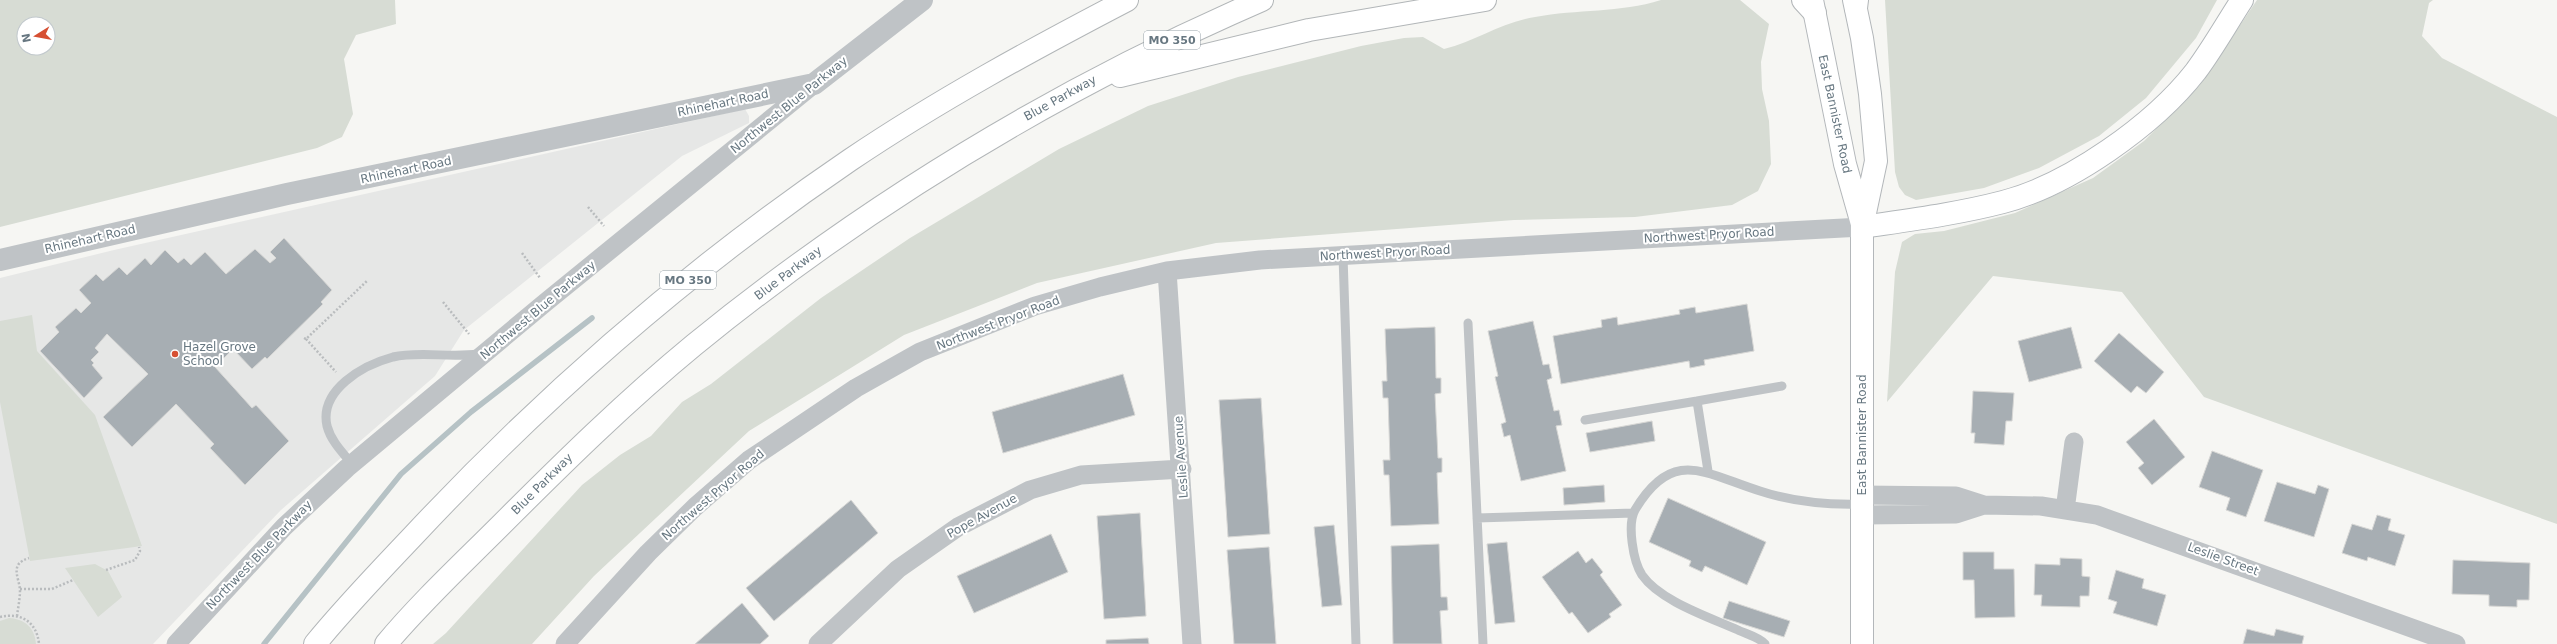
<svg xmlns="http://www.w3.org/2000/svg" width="2557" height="644" font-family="'DejaVu Sans',sans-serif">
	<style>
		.built { fill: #e6e7e6 }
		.green { fill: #d7dcd4; fill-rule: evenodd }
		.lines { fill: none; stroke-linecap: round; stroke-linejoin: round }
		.stream { stroke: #b6c2c5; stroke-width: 5.5 }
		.building { fill: #a7aeb3; stroke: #d7d7d5 }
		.secondary-casing { stroke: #b2b7ba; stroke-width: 24 }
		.primary-casing { stroke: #b3b7ba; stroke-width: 24 }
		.motorway-casing { stroke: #b2b6b8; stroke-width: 24 }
		.path { stroke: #b9bcbe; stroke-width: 2.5; stroke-dasharray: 2 2; stroke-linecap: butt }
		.service { stroke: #bfc3c6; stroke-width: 9 }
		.minor { stroke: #bfc3c6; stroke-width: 19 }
		.tertiary { stroke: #bfc3c6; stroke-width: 22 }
		.secondary { stroke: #fff; stroke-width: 22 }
		.primary { stroke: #fff; stroke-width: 22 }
		.motorway { stroke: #fff; stroke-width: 22 }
		.poi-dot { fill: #d64f32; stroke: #fff; stroke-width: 1.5 }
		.labels { text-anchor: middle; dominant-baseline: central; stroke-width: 4; stroke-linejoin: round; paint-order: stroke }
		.shield { fill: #fff; stroke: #95a0a7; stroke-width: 1 }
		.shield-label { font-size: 11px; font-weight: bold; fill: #677781 }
		.street-label { font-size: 12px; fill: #677781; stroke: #fff }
		.poi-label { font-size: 12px; fill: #677781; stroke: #fff; text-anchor: start }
	</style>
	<rect width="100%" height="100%" fill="#f6f6f3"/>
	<path class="built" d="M745,109l4,7v7l-67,33 -218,174 -29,46 -154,134 -128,134h-153v-366l114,-28z"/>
	<path class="green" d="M0,0h395l1,24 -40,11 -12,24 9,55 -11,23 -25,11 -317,79zM24,24h24v24h-24z
		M1661,0h79l29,24 -8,38 1,27 7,32 2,43 -13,27 -26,14 -97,12 -121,3 -298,23 -179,40 -133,52 -155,96 -155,145 -62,68h-99l13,-11 136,-148 38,-30 31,-19 31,-34 29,-18 110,-86 89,-60 149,-89 89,-43 90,-29 123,-31 43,-8 19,-1 21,12c32,-8 58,-27 91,-32 42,-8 85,-4 126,-17z
		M1885,0h332l-21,38 -50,60 -47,38 -60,32 -55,20 -68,12 -11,-5 -6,-8 -4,-15z
		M2257,0h176l-4,3 -7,33 20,22 115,59v407l-353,-127 -82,-105 -129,-16 -106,126 8,-130 7,-30 13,-8 29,-3 71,-18 78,-35 51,-37 55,-55z
		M32,315l5,36 58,64 47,131 -112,15 -30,-159v-81z
		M95,564l13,7 14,26 -24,20 -33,-49z
		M9,618c16,1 26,10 27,26h-36v-23z"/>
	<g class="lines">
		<path class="stream" d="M264,644l137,-170 70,-62 121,-94"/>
	</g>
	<path class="building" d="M284,238l48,52 -11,12 2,2 -56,55 -2,-2 -13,12 -19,-20 -18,18 37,41 4,-3 33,36 -44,44 -35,-37 4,-4 -38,-40 -44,43 -29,-30 45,-43 -41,-40 -12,14 4,4 -8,8 3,3 -2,2 11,13 -19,20 -44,-47 19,-19 -4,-5 21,-19 5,5 10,-10 -12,-13 17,-16 7,7 16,-14 8,8 18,-17 6,7 14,-15 13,13 6,-5 7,7 14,-13 21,22 29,-25 15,14 6,-5 -6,-6z
		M1747,304l7,47 -50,9 1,5 -15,3 -1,-7 -128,23 -8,-48 49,-9 -1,-7 16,-3 1,8 62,-11 -1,-4 16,-3 1,6z
		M1533,321l10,44 6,-1 3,14 -5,2 7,31 5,-1 3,15 -6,1 10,45 -45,10 -11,-46 -6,2 -3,-13 5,-2 -11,-45 3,-1 -10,-45z
		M1435,327l1,51h5v15l-6,1 3,64h4v14l-5,1 2,51 -48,2 -2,-51h-5l-1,-15h7l-2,-62h-5l-1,-17h5l-2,-52z
		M2071,327l11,41 -53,14 -11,-41z
		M2119,333l45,39 -18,21 -9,-7 -6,7 -37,-32z
		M1123,374l12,41 -132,38 -11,-41z
		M1973,391l41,2 -2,28h-6l-2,24 -30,-2 1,-10h-4z
		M1261,398l9,136 -42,3 -9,-137z
		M2154,419l31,38 -33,28 -14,-17 6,-5 -18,-21z
		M1652,421l3,20 -65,11 -4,-19z
		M2212,451l51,19 -17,47 -20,-7 4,-12 -31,-11z
		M2277,482l38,12 3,-9 11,4 -15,48 -50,-16z
		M1604,485l1,17 -41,3 -1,-17z
		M1668,498l98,44 -19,43 -42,-19 -3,6 -13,-6 2,-5 -42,-19z
		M851,500l27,33 -104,88 -28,-33z
		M1140,513l6,103 -42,3 -7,-103z
		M2377,515l14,4 -3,11 17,5 -10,31 -27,-9 -1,4 -25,-8 10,-29 20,6z
		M1334,525l8,80 -20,2 -8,-80z
		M1051,534l17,38 -94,41 -17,-37z
		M1507,542l8,80 -20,2 -8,-80z
		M1439,544l2,53h6l1,13 -8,1 2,33h-49l-2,-98z
		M1269,547l7,97h-42l-7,-94z
		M1578,551l8,12 6,-5 11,14 -3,3 22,30 -13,9 2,3 -23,16 -16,-21 -3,2 -27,-37z
		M1963,552h31v17h20l1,48 -40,1 -1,-38h-11z
		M2060,558l22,1v17l8,1 -1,19h-9v11l-39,-1 1,-11h-8l1,-31 25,1z
		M2453,560l77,3 -1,37h-12v7l-28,-1v-11l-37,-1z
		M2116,570l28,9 -2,9 24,7 -9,31 -44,-13 4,-11 -9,-3z
		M1729,601l61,20 -6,16 -61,-19z
		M742,603l27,33 -9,8h-65z
		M2247,629l27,7 2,-7 28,7 -2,8h-59z
		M1148,638l1,6h-43v-4z"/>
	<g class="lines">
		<defs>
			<path id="secondary" d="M1862,227c47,-7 95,-13 141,-25 66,-17 151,-77 193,-131 17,-23 31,-48 46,-71"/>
			<path id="primary" d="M1812,0l33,164 17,60
				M1854,0l8,38 8,56 6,67 -14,66v417"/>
			<path id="motorway" d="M1803,0l12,13
				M1856,8l1,-8
				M1120,76l189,-46 176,-30
				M315,644c31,-38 65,-73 99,-109 131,-140 277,-267 436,-375 89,-60 183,-111 277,-160
				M386,644c35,-42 76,-80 115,-119 62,-62 125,-124 193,-180 173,-141 363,-256 568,-345"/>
		</defs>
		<use href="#secondary" class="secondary-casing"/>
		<use href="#primary" class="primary-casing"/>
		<use href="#motorway" class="motorway-casing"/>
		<path class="path" d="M588,207l16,19
			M522,253l18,25
			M443,302l26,32
			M304,338l2,1 62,-59
			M306,339l30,33
			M106,570l29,-10 5,-9 -1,-4
			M20,589h32l21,-9
			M17,616c1,-8 3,-17 3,-26 -1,-13 -11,-26 9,-32
			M0,617c21,-5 37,5 39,27"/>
		<path class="service" d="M1343,256l13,388
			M1468,323l15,321
			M1697,401l85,-15
			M1585,420l112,-19 11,70
			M352,464c-10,-12 -21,-23 -25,-38 -8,-36 36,-61 66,-69 26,-6 57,1 85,-3
			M1477,518l156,-5
			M1765,644c-6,-7 -19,-10 -27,-14 -29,-13 -78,-29 -96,-55 -9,-14 -15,-51 -7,-65 38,-64 70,-36 125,-19 33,11 68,14 102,13"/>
		<path class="minor" d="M1167,271l25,373
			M1862,495l94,1 28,9 57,1 56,9 359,129
			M2065,510l9,-68
			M1862,515l94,-1 28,-9
			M176,644l108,-117 63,-59 199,-166 268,-218
			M565,644l83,-91 47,-46 54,-47 107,-72 64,-36 115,-46 65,-19 67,-16 93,-11 602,-33
			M818,644l80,-75 60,-42 72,-37 51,-15 101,-6"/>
		<path class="tertiary" d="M0,260l287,-66 527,-110 108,-84"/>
		<use href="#secondary" class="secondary"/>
		<use href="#primary" class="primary"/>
		<use href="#motorway" class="motorway"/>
	</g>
	<circle class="poi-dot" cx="175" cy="354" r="4"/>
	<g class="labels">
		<g class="shield">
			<rect x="1144" y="31" width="56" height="18" rx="3"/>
			<rect x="660" y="271" width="56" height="18" rx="3"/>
		</g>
		<g class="shield-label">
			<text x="1172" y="40">MO 350</text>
			<text x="688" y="280">MO 350</text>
		</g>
		<g class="street-label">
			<text transform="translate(1060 98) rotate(-29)">Blue Parkway</text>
			<text transform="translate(723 103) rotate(-12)">Rhinehart Road</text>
			<text transform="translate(789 105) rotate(-39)">Northwest Blue Parkway</text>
			<text transform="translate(1835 114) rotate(78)">East Bannister Road</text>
			<text transform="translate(406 170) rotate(-12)">Rhinehart Road</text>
			<text transform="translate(1709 235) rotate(-3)">Northwest Pryor Road</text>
			<text transform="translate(90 239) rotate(-13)">Rhinehart Road</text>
			<text transform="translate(1385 253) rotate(-3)">Northwest Pryor Road</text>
			<text transform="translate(788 273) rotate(-37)">Blue Parkway</text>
			<text transform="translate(538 310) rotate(-40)">Northwest Blue Parkway</text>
			<text transform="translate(998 323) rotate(-21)">Northwest Pryor Road</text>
			<text transform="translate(1862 435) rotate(-90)">East Bannister Road</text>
			<text transform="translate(1181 457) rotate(-94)">Leslie Avenue</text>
			<text transform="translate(542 484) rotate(-45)">Blue Parkway</text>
			<text transform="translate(713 495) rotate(-41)">Northwest Pryor Road</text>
			<text transform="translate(982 516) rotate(-29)">Pope Avenue</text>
			<text transform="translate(259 555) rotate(-46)">Northwest Blue Parkway</text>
			<text transform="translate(2223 559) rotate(20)">Leslie Street</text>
		</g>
		<g class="poi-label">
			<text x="183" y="347">Hazel Grove<tspan x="183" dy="14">School</tspan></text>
		</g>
	</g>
	<g transform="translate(36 36) rotate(259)"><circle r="19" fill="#ffffff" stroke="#c2c9cd"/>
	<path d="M0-3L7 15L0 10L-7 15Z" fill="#d64f32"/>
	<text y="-6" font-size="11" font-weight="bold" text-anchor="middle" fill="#677781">N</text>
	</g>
</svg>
